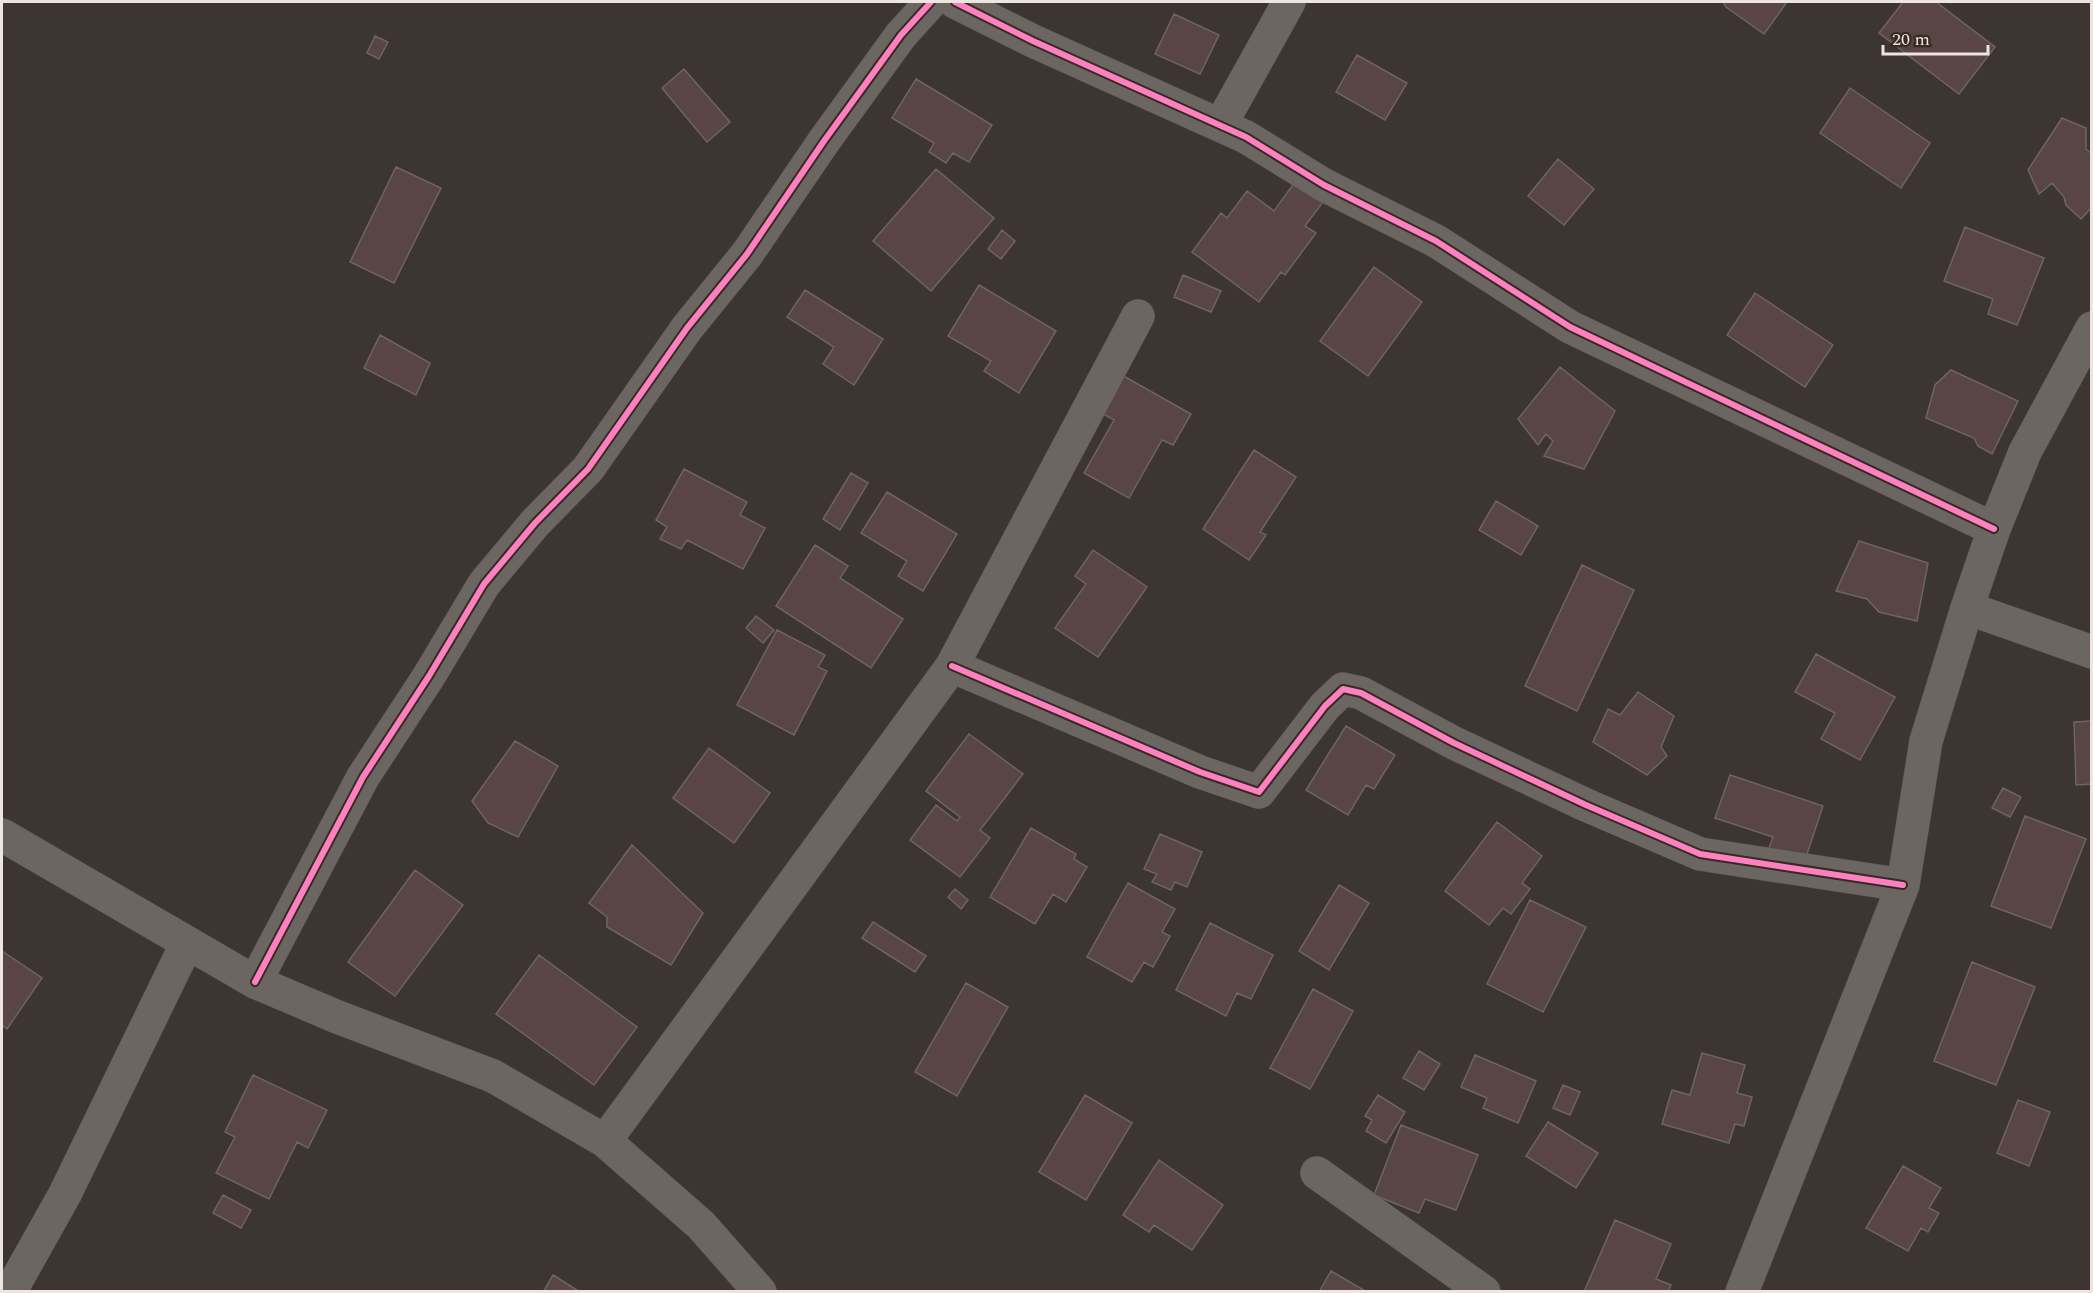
<svg xmlns="http://www.w3.org/2000/svg" width="2093" height="1293" font-family="Spectral,serif">
	<style>
		.building { fill: #594543; stroke: #6c6563; stroke-width: 1.5 }
		.lines { fill: none; stroke-linecap: round; stroke-linejoin: round }
		.minor-casing { stroke: #57524d; stroke-width: 34 }
		.minor { stroke: #6c6662; stroke-width: 33 }
		.cycleway-casing { stroke: #362a22; stroke-width: 10 }
		.cycleway { stroke: #ff80c0; stroke-width: 6 }
	</style>
	<rect width="100%" height="100%" fill="#3c3531"/>
	<path class="building" d="M1723,2h64l-23,32 -38,-27z
		M1903,2h33l59,45 -36,47 -80,-61z
		M1174,14l45,21 -19,39 -45,-20z
		M375,36l13,6 -9,17 -12,-6z
		M1357,55l50,28 -22,37 -49,-28z
		M684,69l46,53 -23,20 -45,-54z
		M916,79l76,46 -23,37 -16,-9 -7,10 -17,-11 5,-9 -42,-25z
		M1850,88l80,55 -29,45 -81,-55z
		M2062,118l24,10v21l6,5v53l-11,12 -15,-14 -2,-8 -12,-14 -13,11 -11,-24z
		M1558,159l36,30 -30,36 -36,-29z
		M396,167l45,21 -47,95 -44,-21z
		M936,169l58,49 -63,73 -58,-50z
		M1295,182l28,20 -18,24 11,7 -31,42 -4,-3 -22,30 -67,-50 29,-39 6,5 20,-27 27,20z
		M1965,227l79,31 -27,67 -29,-11 5,-15 -49,-18z
		M1002,230l13,11 -14,18 -13,-10z
		M1374,267l48,35 -54,74 -48,-35z
		M1183,275l38,16 -10,21 -37,-15z
		M979,285l77,46 -37,62 -35,-22 7,-10 -43,-25z
		M805,290l78,49 -29,46 -31,-21 11,-17 -47,-30z
		M1755,293l78,52 -28,42 -78,-52z
		M380,335l50,28 -14,32 -52,-27z
		M1560,367l55,44 -31,58 -40,-13 9,-15 -7,-7 -8,11 -20,-26z
		M1951,370l67,31 -26,53 -14,-8 -4,-8 -48,-20 9,-33z
		M1120,374l71,40 -18,31 -11,-5 -33,58 -45,-25 30,-53 -16,-9z
		M1254,450l42,27 -36,55 6,3 -17,25 -46,-31z
		M684,469l63,33 -7,13 25,13 -22,41 -56,-29 -6,9 -21,-10 7,-12 -11,-7z
		M851,473l17,10 -28,47 -17,-11z
		M887,492l70,42 -34,57 -25,-15 9,-15 -46,-28z
		M1496,501l42,25 -17,29 -42,-25z
		M1859,541l69,22 -11,58 -38,-9 -12,-13 -31,-8z
		M815,545l33,21 -8,12 63,41 -32,49 -95,-62z
		M1093,550l54,37 -49,70 -43,-29 31,-44 -11,-8z
		M1582,565l52,25 -57,121 -52,-25z
		M756,616l18,14 -11,13 -17,-15z
		M777,630l48,25 -7,12 9,4 -33,64 -57,-30z
		M1816,654l79,43 -35,63 -39,-21 14,-26 -40,-21z
		M1638,692l36,24 -13,31 6,9 -20,19 -54,-33 15,-33 12,6z
		M2092,721v63l-16,1 -2,-63z
		M1346,726l49,29 -21,34 -8,-4 -18,30 -42,-25z
		M969,734l54,40 -43,56 10,8 -30,39 -50,-37 26,-35 21,16 3,-4 -34,-26z
		M515,741l43,25 -40,71 -30,-14 -16,-22z
		M709,748l61,45 -36,50 -61,-45z
		M1730,775l93,31 -18,54 -36,-12 4,-11 -58,-19z
		M2003,788l18,9 -11,20 -18,-9z
		M2025,816l61,23 -35,89 -60,-22z
		M1497,822l45,34 -20,27 8,6 -19,25 -8,-6 -14,17 -44,-34z
		M1031,828l45,26 -2,5 13,8 -21,35 -13,-8 -18,30 -45,-27z
		M1160,834l42,18 -15,35 -12,-5 -4,8 -19,-8 5,-8 -13,-5z
		M632,845l71,68 -32,52 -64,-38v-10l-18,-14z
		M415,870l48,35 -68,91 -47,-34z
		M1128,883l47,26 -13,23 8,4 -17,31 -9,-5 -12,20 -45,-25z
		M1339,885l30,18 -40,67 -30,-19z
		M955,889l13,11 -7,9 -13,-12z
		M1530,900l56,27 -43,85 -56,-28z
		M873,922l53,34 -11,16 -53,-34z
		M1210,923l63,32 -22,44 -14,-6 -11,23 -50,-26z
		M2,951l40,27 -35,51 -5,-4z
		M539,955l98,72 -43,58 -98,-71z
		M1972,962l63,25 -39,98 -62,-24z
		M966,983l42,24 -51,89 -42,-24z
		M1313,989l40,22 -43,78 -40,-21z
		M1419,1051l21,13 -16,26 -21,-12z
		M1702,1053l43,12 -8,28 15,4 -8,29 -9,-2 -6,19 -67,-19 10,-34 18,5z
		M1475,1055l61,26 -18,42 -35,-15 4,-10 -26,-11z
		M253,1075l74,35 -19,38 -11,-6 -28,57 -53,-26 19,-36 -10,-5z
		M1563,1085l17,7 -10,23 -17,-7z
		M1085,1095l47,28 -46,77 -47,-28z
		M1378,1095l27,17 -19,31 -20,-12 6,-11 -7,-4z
		M2018,1100l32,12 -21,54 -32,-13z
		M1548,1122l50,31 -22,35 -50,-32z
		M1401,1125l77,30 -22,55 -31,-11 -6,14 -45,-18z
		M1159,1160l64,45 -31,45 -38,-25 -5,7 -26,-17z
		M1903,1166l38,22 -12,20 10,5 -11,19 -7,-4 -13,23 -42,-23z
		M223,1195l28,15 -10,18 -28,-15z
		M1615,1220l56,24 -15,35 15,6 -3,7h-84z
		M1331,1271l36,21h-48z
		M553,1275l27,17h-37z"/>
	<g class="lines">
		<defs>
			<path id="minor" d="M955,2l78,39 213,96 78,48 112,56 134,86 424,202
				M1221,124l68,-122
				M1967,608l125,44
				M952,666l248,106 59,20 66,-86 18,-17 18,4 93,50 132,62 114,49 203,31
				M2,835l253,147 80,34 158,60 112,65 96,84 59,67
				M255,982l108,-205 66,-101 55,-92 51,-61 53,-54 99,-141 60,-74 77,-113 77,-106 30,-33
				M605,1141l347,-475 186,-350
				M1317,1173l167,119
				M10,1292l55,-98 122,-251
				M1742,1292l161,-407 23,-144 41,-133 27,-79 31,-77 67,-124"/>
		</defs>
		<use href="#minor" class="minor-casing"/>
		<use href="#minor" class="minor"/>
		<defs>
			<path id="cycleway" d="M955,2l78,39 213,96 78,48 112,56 134,86 424,202
				M952,666l248,106 59,20 66,-86 18,-17 18,4 93,50 132,62 114,49 203,31
				M255,982l108,-205 66,-101 55,-92 51,-61 53,-54 99,-141 60,-74 77,-113 77,-106 30,-33"/>
		</defs>
		<use href="#cycleway" class="cycleway-casing"/>
		<use href="#cycleway" class="cycleway"/>
	</g>
	<rect width="2093" height="1293" fill="none" stroke="#eee5e0" stroke-width="6"/>
	<path d="M1883 45v9h105v-9" fill="none" stroke="#eee5e0" stroke-width="3"/>
	<text x="1892" y="45" font-size="18" fill="#eee5e0" stroke="#362a22" stroke-width="4.5" paint-order="stroke">20 m</text>
</svg>
